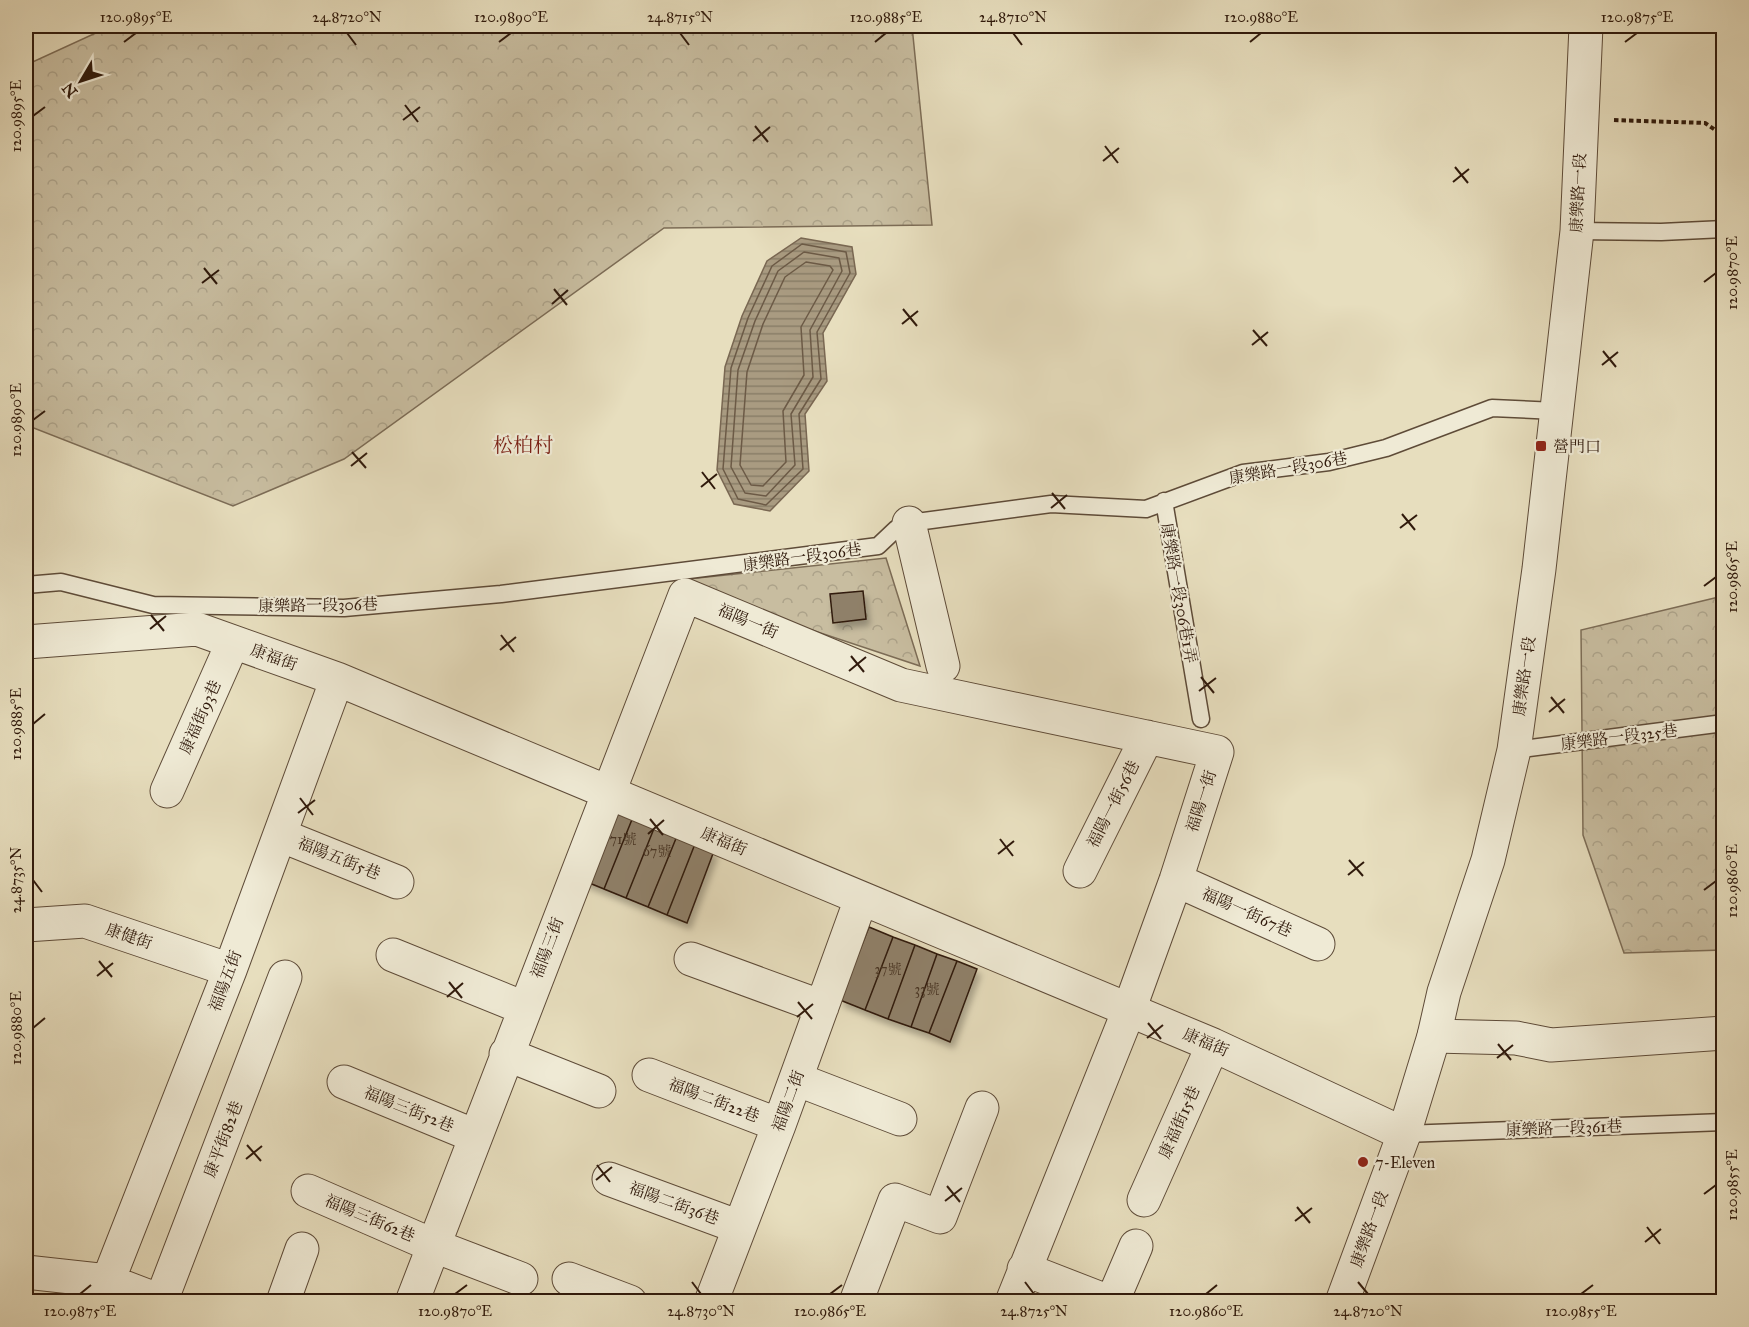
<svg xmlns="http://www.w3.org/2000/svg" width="1749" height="1327" font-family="'IM FELL Great Primer','Noto Serif TC',serif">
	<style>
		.forest { fill: url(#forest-crowns); stroke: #7c6c56; stroke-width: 1.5 }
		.water { fill: url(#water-rules); stroke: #796752; stroke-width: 1.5 }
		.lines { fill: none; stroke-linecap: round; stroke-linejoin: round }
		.shore { stroke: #6c5a46; stroke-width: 1.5 }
		.building { fill: #8f8069; stroke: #301a0c; stroke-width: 1.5; filter: url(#shadow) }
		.service-casing { stroke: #5e4b38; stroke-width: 19 }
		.minor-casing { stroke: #5e4b38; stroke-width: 35 }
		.tertiary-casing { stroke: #5e4b38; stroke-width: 35 }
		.path { stroke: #301a0c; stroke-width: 4; stroke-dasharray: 4.5 3; stroke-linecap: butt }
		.service { stroke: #efead5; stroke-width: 16 }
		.minor { stroke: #efead5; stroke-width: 33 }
		.tertiary { stroke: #efead5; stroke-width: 33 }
		.ticks { fill: none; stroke: #301a0c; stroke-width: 2 }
		.poi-dot { fill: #8f2418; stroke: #efead5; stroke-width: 2 }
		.labels { text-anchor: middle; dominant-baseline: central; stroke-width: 4.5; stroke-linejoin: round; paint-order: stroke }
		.number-label { font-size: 14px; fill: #483423 }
		.street-label { font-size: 16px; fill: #301a0c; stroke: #efead5 }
		.poi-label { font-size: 16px; fill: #301a0c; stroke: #efead5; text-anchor: start }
		.quarter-label { font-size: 20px; fill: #7a1f14; stroke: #efead5 }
		.neatline { fill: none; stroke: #301a0c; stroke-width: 2 }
		.ticks-label { font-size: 15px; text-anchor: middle; fill: #301a0c }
	</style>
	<defs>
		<pattern id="forest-crowns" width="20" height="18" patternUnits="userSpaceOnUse" patternTransform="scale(1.5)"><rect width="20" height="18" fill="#c8bda0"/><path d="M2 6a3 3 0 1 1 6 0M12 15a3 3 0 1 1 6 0" fill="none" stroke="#aca289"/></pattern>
		<pattern id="water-rules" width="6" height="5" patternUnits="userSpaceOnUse" patternTransform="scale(1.5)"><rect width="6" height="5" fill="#a99b81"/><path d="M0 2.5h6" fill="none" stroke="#8a7e68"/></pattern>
		<filter id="shadow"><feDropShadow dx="3.5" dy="6" stdDeviation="3" flood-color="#0004"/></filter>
	</defs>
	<rect width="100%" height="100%" fill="#e7debe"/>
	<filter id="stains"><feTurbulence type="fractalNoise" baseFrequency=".00333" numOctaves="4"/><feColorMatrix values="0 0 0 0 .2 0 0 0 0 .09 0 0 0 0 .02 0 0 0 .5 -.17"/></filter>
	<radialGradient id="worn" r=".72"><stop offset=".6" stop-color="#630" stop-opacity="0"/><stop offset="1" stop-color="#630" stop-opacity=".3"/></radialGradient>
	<path class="forest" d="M111,26h801l20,199 -268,3 -320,231 -111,47 -207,-81v-360z
		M886,558l34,108 -229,-76 -3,-11z
		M1723,596v354l-99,3 -41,-118 -2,-205z"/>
	<path class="water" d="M801,238l51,9 4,27 -33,59 4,48 -22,33 4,57 -39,40 -36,-7 -17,-34 8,-103 17,-51 25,-55z"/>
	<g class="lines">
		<path class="shore" d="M802,244l44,8 4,21 -33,59 4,47 -22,35 4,55 -37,36 -28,-6 -15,-30 8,-101 17,-50 24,-52z
			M804,252l35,6 3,13 -32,59 3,47 -22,37 4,51 -29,31 -21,-3 -14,-26 7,-97 17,-49 23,-50z
			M806,262l24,4 3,4 -32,57 3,48 -21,36 3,51 -23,24 -12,-1 -11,-20 7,-93 16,-48 22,-47z"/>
	</g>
	<path class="building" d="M863,591l3,28 -33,4 -3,-29z
		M612,808l21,9 -29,72 -22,-9z
		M633,817l22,9 -29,72 -22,-9z
		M655,826l22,10 -29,71 -22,-9z
		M677,836l18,8 -28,71 -19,-8z
		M695,844l19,7 -27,72 -20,-8z
		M869,927l24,10 -28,73 -25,-10z
		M893,937l22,8 -27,74 -23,-9z
		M915,945l22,9 -26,73 -23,-8z
		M937,954l20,7 -28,72 -18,-6z
		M957,961l20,8 -27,73 -21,-9z"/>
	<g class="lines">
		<defs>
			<path id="service" d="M1577,231l84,1 63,-3
				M1164,501l37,218
				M26,585l35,-3 92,23 191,3 157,-14 377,-48 18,-17 13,-6 142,-19 95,5 97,-36 86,-11 57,-14 106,-40 64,3
				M1514,750l210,-27
				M1404,1134l320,-12"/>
			<path id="minor" d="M909,523l34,143
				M26,642l171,-13 140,50 876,366 191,89
				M167,791l66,-149
				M280,835l117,47
				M1080,871l67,-134
				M1176,880l142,64
				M26,925l59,-4 145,49
				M393,955l131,53
				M691,959l131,48
				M1434,1036l82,2 35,7 173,-12
				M506,1054l93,37
				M649,1075l130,50
				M796,1079l104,40
				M344,1082l131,54
				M609,1179l130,48
				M308,1191l124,54 89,34
				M1144,1200l69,-155
				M1024,1269l85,33
				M26,1272l82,9 55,21
				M569,1279l61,23
				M108,1281l122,-311 107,-291
				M161,1301l124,-324
				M283,1302l19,-53
				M412,1302l273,-707 216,90 316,67 -41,128 -47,130 -117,292
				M711,1302l68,-177 82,-226
				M856,1302l39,-102 45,17 42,-109
				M1112,1302l24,-56"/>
			<path id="tertiary" d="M1342,1302l62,-168 30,-98 10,-44 44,-132 26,-110 25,-181 38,-338 9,-205"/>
		</defs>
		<use href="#service" class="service-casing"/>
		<use href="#minor" class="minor-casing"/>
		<use href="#tertiary" class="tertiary-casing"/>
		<path class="path" d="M1614,120l91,3 19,13"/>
		<use href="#service" class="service"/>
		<use href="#minor" class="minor"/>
		<use href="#tertiary" class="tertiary"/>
	</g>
	<path class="ticks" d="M347,33l9,12M680,33l9,12M1013,33l9,12M124,42l12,-9M499,42l12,-9M875,42l11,-9M1250,42l11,-9M1625,42l12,-9M405,105l13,17M33,116l12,-9M403,120l17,-13M755,126l13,16M753,141l17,-14M1105,146l13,17M1103,161l16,-13M1455,167l13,16M1453,182l16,-13M204,268l13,16M1704,282l12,-9M202,283l17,-13M554,289l13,16M552,304l16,-14M903,309l14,17M902,324l16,-13M1253,330l14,16M1252,345l16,-13M1603,351l13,16M1602,365l16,-13M33,420l12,-9M352,452l14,16M351,466l16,-13M702,472l13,17M701,487l16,-13M1052,493l13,16M1051,508l16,-13M1402,514l13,16M1400,528l17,-13M1704,586l12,-9M151,615l13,16M150,629l16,-13M501,635l13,17M500,650l16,-13M851,656l13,16M849,671l17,-14M1201,677l13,16M1199,691l17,-13M1551,697l13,16M1549,712l16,-13M33,724l12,-10M300,798l13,17M298,813l17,-13M650,819l13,16M648,834l16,-14M1000,839l13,17M998,854l16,-13M1349,860l14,16M1348,875l16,-13M33,880l9,12M1704,890l12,-9M99,961l13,16M97,976l16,-13M449,982l13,16M447,997l16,-14M798,1002l14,17M797,1017l16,-13M1148,1023l13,16M33,1028l12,-10M1147,1038l16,-13M1498,1044l13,16M1497,1058l16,-13M247,1145l14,16M246,1159l16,-13M597,1165l13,17M596,1180l16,-13M947,1186l13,16M1704,1194l12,-9M945,1201l17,-13M1297,1207l13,16M1295,1221l17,-13M1647,1227l13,17M1645,1242l16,-13M692,1282l9,12M1025,1282l9,12M1358,1282l10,12M80,1294l11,-9M455,1294l12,-9M830,1294l12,-9M1206,1294l11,-9M1581,1294l12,-9"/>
	<g class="poi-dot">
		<rect x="1535" y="440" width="12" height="12" rx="3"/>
		<circle cx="1363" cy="1162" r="6"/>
	</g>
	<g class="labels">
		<g class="number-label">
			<text x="623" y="839">71號</text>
			<text x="657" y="851">67號</text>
			<text x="888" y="969">37號</text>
			<text x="927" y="989">33號</text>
		</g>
		<g class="street-label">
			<text transform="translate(1578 193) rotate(-87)">康樂路一段</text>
			<text transform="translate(1288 468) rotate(-10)">康樂路一段306巷</text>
			<text transform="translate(802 557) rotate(-8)">康樂路一段306巷</text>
			<text transform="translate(1179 593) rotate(80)">康樂路一段306巷1弄</text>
			<text transform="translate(318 605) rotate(-1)">康樂路一段306巷</text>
			<text transform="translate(748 621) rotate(23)">福陽一街</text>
			<text transform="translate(274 657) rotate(20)">康福街</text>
			<text transform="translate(1524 676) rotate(-82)">康樂路一段</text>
			<text transform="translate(200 717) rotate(-66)">康福街93巷</text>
			<text transform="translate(1619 737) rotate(-7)">康樂路一段325巷</text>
			<text transform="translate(1201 801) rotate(-72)">福陽一街</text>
			<text transform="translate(1113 804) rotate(-63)">福陽一街56巷</text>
			<text transform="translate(724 841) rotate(23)">康福街</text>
			<text transform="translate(339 858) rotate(22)">福陽五街5巷</text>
			<text transform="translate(1247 912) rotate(24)">福陽一街67巷</text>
			<text transform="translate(129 936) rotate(19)">康健街</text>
			<text transform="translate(547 948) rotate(-69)">福陽三街</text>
			<text transform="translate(225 981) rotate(-69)">福陽五街</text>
			<text transform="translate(1206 1042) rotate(23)">康福街</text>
			<text transform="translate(714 1100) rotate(21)">福陽二街22巷</text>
			<text transform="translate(788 1101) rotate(-70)">福陽二街</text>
			<text transform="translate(409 1109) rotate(22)">福陽三街52巷</text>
			<text transform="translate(1179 1122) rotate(-66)">康福街15巷</text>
			<text transform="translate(1564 1128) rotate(-2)">康樂路一段361巷</text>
			<text transform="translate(223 1139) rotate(-69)">康平街82巷</text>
			<text transform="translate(674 1203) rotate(20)">福陽二街36巷</text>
			<text transform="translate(370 1218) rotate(23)">福陽三街62巷</text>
			<text transform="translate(1369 1229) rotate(-70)">康樂路一段</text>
		</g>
		<g class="poi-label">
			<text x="1553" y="446">營門口</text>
			<text x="1375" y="1162">7-Eleven</text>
		</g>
		<g class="quarter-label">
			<text x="523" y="445">松柏村</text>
		</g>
	</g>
	<rect width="1749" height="1327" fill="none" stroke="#e7debe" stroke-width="66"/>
	<g transform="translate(81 81) rotate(231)" stroke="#efead5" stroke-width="4.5" paint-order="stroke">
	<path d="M0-4.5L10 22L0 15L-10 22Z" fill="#301a0c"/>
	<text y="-9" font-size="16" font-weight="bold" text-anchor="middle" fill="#301a0c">N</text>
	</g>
	<rect x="33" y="33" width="1683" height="1261" class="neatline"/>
	<g class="ticks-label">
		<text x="136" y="22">120.9895°E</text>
		<text x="347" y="22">24.8720°N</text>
		<text x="511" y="22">120.9890°E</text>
		<text x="680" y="22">24.8715°N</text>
		<text x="886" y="22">120.9885°E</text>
		<text x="1013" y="22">24.8710°N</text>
		<text x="1261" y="22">120.9880°E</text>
		<text x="1637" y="22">120.9875°E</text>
		<text transform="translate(16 116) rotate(-90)" y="5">120.9895°E</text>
		<text transform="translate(1732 273) rotate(-90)" y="5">120.9870°E</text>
		<text transform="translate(16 420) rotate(-90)" y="5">120.9890°E</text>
		<text transform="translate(1732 577) rotate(-90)" y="5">120.9865°E</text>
		<text transform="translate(16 724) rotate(-90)" y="5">120.9885°E</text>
		<text transform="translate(16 880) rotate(-90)" y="5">24.8735°N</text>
		<text transform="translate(1732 881) rotate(-90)" y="5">120.9860°E</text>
		<text transform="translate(16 1028) rotate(-90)" y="5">120.9880°E</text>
		<text transform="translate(1732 1185) rotate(-90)" y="5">120.9855°E</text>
		<text x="80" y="1316">120.9875°E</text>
		<text x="455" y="1316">120.9870°E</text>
		<text x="701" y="1316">24.8730°N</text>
		<text x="830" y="1316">120.9865°E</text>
		<text x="1034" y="1316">24.8725°N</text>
		<text x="1206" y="1316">120.9860°E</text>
		<text x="1368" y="1316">24.8720°N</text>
		<text x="1581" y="1316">120.9855°E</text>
	</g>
	<rect width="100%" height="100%" filter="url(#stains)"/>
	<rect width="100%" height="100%" fill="url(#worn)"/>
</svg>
